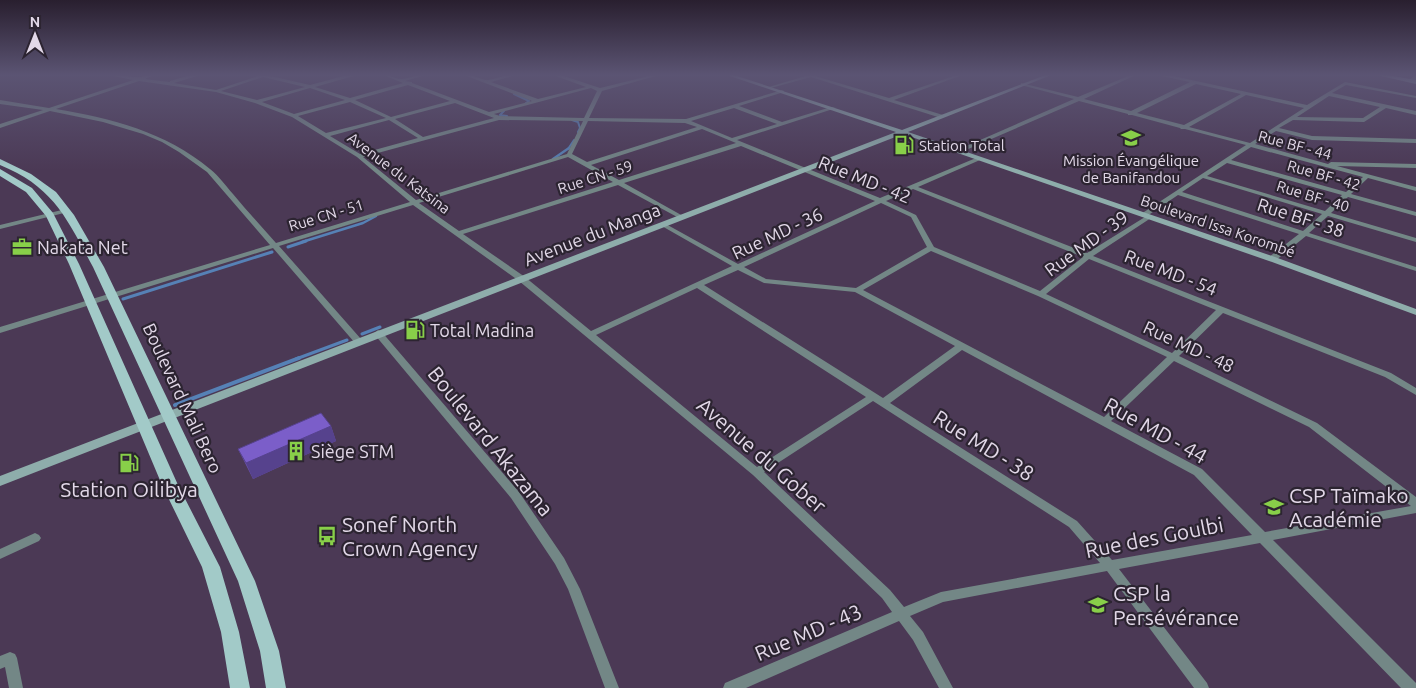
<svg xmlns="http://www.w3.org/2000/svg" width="1416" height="688" font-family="Ubuntu,sans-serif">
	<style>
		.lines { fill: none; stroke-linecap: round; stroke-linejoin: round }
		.stream-far3 { stroke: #5681b6; stroke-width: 2 }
		.stream-far2 { stroke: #5681b6; stroke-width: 2.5 }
		.stream-far1 { stroke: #5681b6; stroke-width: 3 }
		.stream { stroke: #5681b6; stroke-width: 4 }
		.street { fill: #738786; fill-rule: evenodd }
		.secondary { fill: #8eadab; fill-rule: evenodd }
		.primary { fill: #a2cac8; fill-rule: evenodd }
		.wall { fill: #6a51ad }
		.shaded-wall { fill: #56428d }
		.building { fill: #7b5ec9; stroke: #56428d }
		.labels { text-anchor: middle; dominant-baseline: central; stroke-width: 4.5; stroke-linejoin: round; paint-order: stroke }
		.far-poi-label { font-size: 15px; fill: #e2d8e8; stroke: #2c2431; text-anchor: start }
		.far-street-label { font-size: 15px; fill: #e2d8e8; stroke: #2c2431 }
		.street-label { font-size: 18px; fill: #e2d8e8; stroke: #2c2431 }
		.poi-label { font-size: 18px; fill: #e2d8e8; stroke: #2c2431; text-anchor: start }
		.near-street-label { font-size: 21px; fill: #e2d8e8; stroke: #2c2431 }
		.near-poi-label { font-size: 21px; fill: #e2d8e8; stroke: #2c2431; text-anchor: start }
	</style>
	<rect width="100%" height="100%" fill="#4b3955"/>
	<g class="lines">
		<path class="stream-far3" d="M514,94l15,7 -3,2
			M504,111l-4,4 7,1
			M572,120l6,2 2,6 -2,4
			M568,149l6,-9"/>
		<path class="stream-far2" d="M553,159l16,-11
			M302,242l61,-19 13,-7"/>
		<path class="stream-far1" d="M288,247l18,-6
			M123,299l149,-47
			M362,334l18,-7
			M296,359l51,-19"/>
		<path class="stream" d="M175,405l124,-47"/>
		<path class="street" d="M104,74c11,-1 21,3 32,3 7,1 13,-3 20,-3l-11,5 25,3v-1l24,-7h6v1l-26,8 42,7 42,-14 -7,-1v-1l24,3 35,8 41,-11h6v1l-42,12 35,11 53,-15 -22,-9c7,0 14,5 20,5 8,0 17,-5 25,-5v1l-21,6 7,1v1l77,29 43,-11 -68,-26v-1c8,0 16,6 24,6 9,-1 18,-6 28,-6v1l-25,7 47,17 48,-12 -33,-12v-1h5l42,14 57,-14h6l-61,17 -13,27 97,1 96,-29 2,1v1l-45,14 43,16 49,-15 5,1 -99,32 143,58 96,-40h4v2l-62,27 169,66 58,-36 -4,-1v-2l105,-69 -61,-16h-4l-1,-1 -48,-13h-4v-1l-49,-13 -120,52h-4v-2l119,-52 -53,-14v-2l57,14 55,-23h5l-54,25 47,12 59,-29 -33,-7v-1h7l143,31 38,-23 71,14v2l-70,-13 -14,8 84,18v4l-30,-7 -22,14 -71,-2 -14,8 33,8 104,3v4l-104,-3 -36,-9 -21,13 73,20 3,-2 85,2v4l-79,-2 79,21v4l-48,-13 -17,16 65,18v4l-68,-19 -17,16 85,25v4l-88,-26 -19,17 107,34v4l-110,-35 -31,25h-6v-4l30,-23 -121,-39 -31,21h4v2l-58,38 298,117 25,15v7l-31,-18 -162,-64 -44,43 138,67 99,74v16l-143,27 143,143v5h-15l-141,-145 -141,26 88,114 2,5h-15l-87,-117 -164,31 -33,14 13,16 30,56h-14l-26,-48 -14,-19 -153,67h-23l2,-5 167,-71 -10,-14 -129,-123 -234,-194 -106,-76 -134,41 82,93 1,2 -1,2h-6l-82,-95 -273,85v-6l270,-82 -63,-73 -28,-20 -17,-10 -19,-8 -40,-12 -53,-11 -50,17v-4l43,-14 -43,-6v-4l49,8 84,-28zM263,77l42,10 -48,13 -36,-9zM139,81l77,11 39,11 37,14 65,40 53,45 -134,41c-14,-16 -29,-32 -43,-49 -7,-8 -14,-18 -23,-25 -44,-37 -99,-51 -154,-60zM1196,84l45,10 -57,31 -47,-12zM408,85l42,16 -59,16 -36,-17zM310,88l35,12 -51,14 -32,-12zM591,88l6,3 -13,27 -84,-2 -6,-2zM1246,95l58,13 -54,35 -61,-16zM1329,96l51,11 -17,11 -66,-1zM350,102l36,16 -60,15 -28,-17zM455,103l39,15 -71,19 -28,-18zM734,108l43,16 -45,14 -41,-17zM389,120l29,18 -58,16 -30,-18zM499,120l84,1 -16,33 -151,46 -53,-43zM588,121l97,2 12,4 -110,35 -15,-8zM702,129l34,14 -117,37 -28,-15zM741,146l134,55 -137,63 -74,-41h-4v2l72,41 -141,65 -66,-54 -62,-43 155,-49 61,33h4v-2l-59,-33zM1251,147l112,30 -17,15 -115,-32zM568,157l45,25 -154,49 -40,-28zM1227,163l115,32 -17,16 -118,-35zM1203,178l119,36 -19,17 -121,-39zM913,189l170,68 -43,34 -106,-44 -18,-32 -30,-14zM881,203l30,14 16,30 -71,41 -90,-9 -22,-12zM931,251l107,45 129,61 -63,60 -241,-127zM1089,259l127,51 -44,43 -126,-59zM738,270l26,13 91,9 100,54 -72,52 -179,-113zM697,288l169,109 -109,70 -161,-132zM962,350l232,125 58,60 -140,25 -35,-39 -187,-118zM1174,361l135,66 102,79 -146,26 -63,-63 -91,-48zM873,401l196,126 31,36 -159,29 -37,15 -14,-17 -126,-118z
			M736,74h6l-9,3 -2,-1z
			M812,74h6l-3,2 74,22 71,-24h5l-71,26 49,15 1,1 -3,2 -130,-41 -40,11 -2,-1z
			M1414,76h2v3l-3,3h-4v-2z
			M66,209l2,1v2l-68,17v-4z
			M378,330l3,1 138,161 45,66 16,31 39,99h-14l-37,-99 -13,-25 -44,-66 -136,-163 -1,-2z
			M35,533l4,2 2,3 -2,3 -39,18v-10z
			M10,652l5,2 2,4 6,30h-14l-4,-21 -5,2v-13z"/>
		<path class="secondary" d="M724,74h7l171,56 146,-56h6l-146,58 367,125 141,52v6l-147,-54 -366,-127 -903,352v-10l896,-344z
			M1372,74h9l35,6v4z"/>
		<path class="primary" d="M0,159l31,15 25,18 18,23 30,52 151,314 24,70 7,37h-20l-6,-37 -22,-70 -145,-314c-26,-48 -39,-80 -93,-102z
			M0,169l32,19 21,25 26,51 99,221 42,82 19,65 11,56h-20l-9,-56 -19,-65 -40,-82 -93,-221 -23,-48 -20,-24 -26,-16z"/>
	</g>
	<path class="wall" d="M331,426l5,15 -83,38 -15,-30z"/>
	<path class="shaded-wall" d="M331,426l5,15 -83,38 -7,-16z"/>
	<path class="building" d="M321,413l10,13 -85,37 -8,-14z"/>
	<linearGradient id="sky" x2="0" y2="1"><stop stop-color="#291f2f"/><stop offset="0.44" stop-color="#5b5473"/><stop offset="1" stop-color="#5b5473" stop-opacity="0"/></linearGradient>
	<rect width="1416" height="170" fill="url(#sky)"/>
	<defs>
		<symbol id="school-bare" viewBox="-9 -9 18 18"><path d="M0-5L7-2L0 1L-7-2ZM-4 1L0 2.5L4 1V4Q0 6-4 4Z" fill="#88cf49" stroke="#2c2431" stroke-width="2.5" paint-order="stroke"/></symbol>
		<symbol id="fuel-bare" viewBox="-9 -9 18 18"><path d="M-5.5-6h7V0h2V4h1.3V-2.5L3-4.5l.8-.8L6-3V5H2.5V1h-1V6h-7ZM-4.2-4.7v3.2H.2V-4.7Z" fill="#88cf49" stroke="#2c2431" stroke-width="2.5" paint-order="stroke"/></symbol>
		<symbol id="office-bare" viewBox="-9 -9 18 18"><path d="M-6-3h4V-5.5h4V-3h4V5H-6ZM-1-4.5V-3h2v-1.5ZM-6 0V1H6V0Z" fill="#88cf49" stroke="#2c2431" stroke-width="2.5" paint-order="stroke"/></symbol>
		<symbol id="building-bare" viewBox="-9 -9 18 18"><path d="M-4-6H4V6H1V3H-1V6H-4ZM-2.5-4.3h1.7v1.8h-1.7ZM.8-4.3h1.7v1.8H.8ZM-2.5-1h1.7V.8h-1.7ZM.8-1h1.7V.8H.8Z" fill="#88cf49" stroke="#2c2431" stroke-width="2.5" paint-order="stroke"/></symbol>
		<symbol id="bus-bare" viewBox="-9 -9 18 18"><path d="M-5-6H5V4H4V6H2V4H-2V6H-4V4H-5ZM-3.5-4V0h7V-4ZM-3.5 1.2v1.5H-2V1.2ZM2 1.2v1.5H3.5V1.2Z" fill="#88cf49" stroke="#2c2431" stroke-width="2.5" paint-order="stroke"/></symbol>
	</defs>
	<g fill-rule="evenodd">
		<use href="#school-bare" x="1117" y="124" width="28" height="28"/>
		<use href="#fuel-bare" x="890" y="131" width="28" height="28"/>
		<use href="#office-bare" x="8" y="233" width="28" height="28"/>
		<use href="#fuel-bare" x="401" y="316" width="28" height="28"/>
		<use href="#building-bare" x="282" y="437" width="28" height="28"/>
		<use href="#fuel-bare" x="115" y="449" width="28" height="28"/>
		<use href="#school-bare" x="1260" y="493" width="28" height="28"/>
		<use href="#bus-bare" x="313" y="522" width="28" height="28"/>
		<use href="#school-bare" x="1084" y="591" width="28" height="28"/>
	</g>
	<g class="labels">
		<g class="far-poi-label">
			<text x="919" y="145">Station Total</text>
			<text x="1131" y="160" text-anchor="middle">Mission Évangélique<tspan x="1131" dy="17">de Banifandou</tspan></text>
		</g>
		<g class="far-street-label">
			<text transform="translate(1295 145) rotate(15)">Rue BF - 44</text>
			<text transform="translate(399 173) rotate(37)">Avenue du Katsina</text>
			<text transform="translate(1324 175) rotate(16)">Rue BF - 42</text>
			<text transform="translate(595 177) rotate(-18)">Rue CN - 59</text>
			<text transform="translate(1313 196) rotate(17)">Rue BF - 40</text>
			<text transform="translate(326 215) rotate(-17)">Rue CN - 51</text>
			<text transform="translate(1218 226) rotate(19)">Boulevard Issa Korombé</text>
		</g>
		<g class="street-label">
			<text transform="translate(865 179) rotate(22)">Rue MD - 42</text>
			<text transform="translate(1301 217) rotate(18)">Rue BF - 38</text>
			<text transform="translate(777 233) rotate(-25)">Rue MD - 36</text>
			<text transform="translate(592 234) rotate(-21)">Avenue du Manga</text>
			<text transform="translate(1086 243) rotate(-36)">Rue MD - 39</text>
			<text transform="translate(1171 272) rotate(21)">Rue MD - 54</text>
			<text transform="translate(1189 346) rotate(25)">Rue MD - 48</text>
			<text transform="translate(183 398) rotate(65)">Boulevard Mali Bero</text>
		</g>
		<g class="poi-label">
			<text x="37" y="247">Nakata Net</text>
			<text x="430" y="330">Total Madina</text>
			<text x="311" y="451">Siège STM</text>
		</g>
		<g class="near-street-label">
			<text transform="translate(1156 430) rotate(29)">Rue MD - 44</text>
			<text transform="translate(491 441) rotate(51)">Boulevard Akazama</text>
			<text transform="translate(984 445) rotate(32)">Rue MD - 38</text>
			<text transform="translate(762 455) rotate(41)">Avenue du Gober</text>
			<text transform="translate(1154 537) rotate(-11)">Rue des Goulbi</text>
			<text transform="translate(808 632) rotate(-23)">Rue MD - 43</text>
		</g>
		<g class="near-poi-label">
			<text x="129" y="489" text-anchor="middle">Station Oilibya</text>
			<text x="1289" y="495">CSP Taïmako<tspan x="1289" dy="24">Académie</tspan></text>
			<text x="342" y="524">Sonef North<tspan x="342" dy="24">Crown Agency</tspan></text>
			<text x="1113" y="593">CSP la<tspan x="1113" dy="24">Persévérance</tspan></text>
		</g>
	</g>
	<g transform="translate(35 35)" stroke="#2c2431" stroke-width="4" paint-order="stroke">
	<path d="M0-4L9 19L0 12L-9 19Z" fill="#e2d8e8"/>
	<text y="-8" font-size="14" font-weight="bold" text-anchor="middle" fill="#e2d8e8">N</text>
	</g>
</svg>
